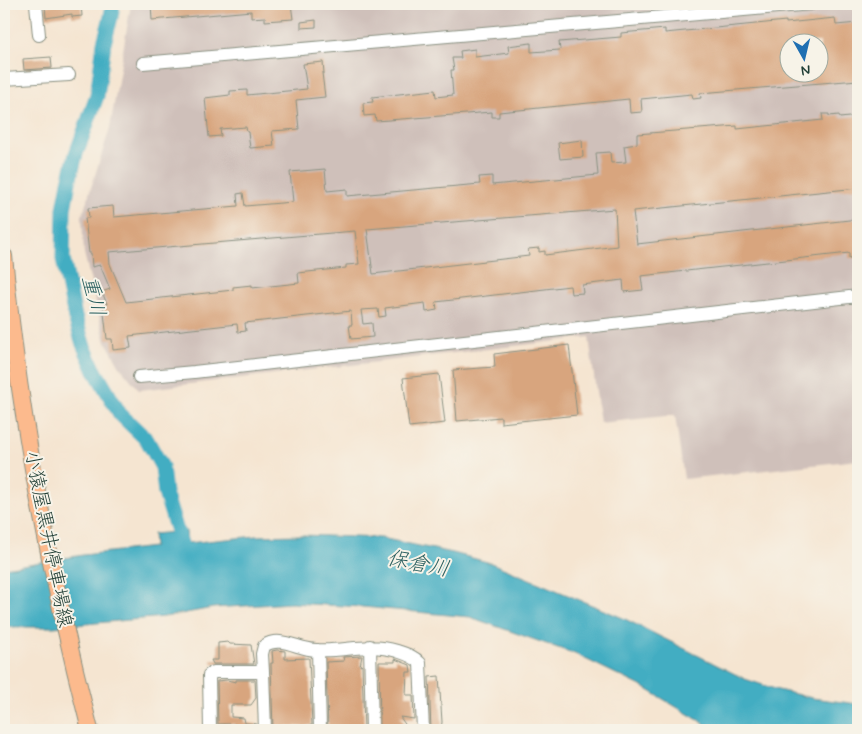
<svg xmlns="http://www.w3.org/2000/svg" width="862" height="734" font-family="Mynerve,'Klee One',sans-serif">
	<style>
		.industrial { fill: #cfc0ba; fill-rule: evenodd }
		.water { fill: #43adc2; stroke: #31757b }
		.lines { fill: none; stroke-linecap: round; stroke-linejoin: round }
		.river { stroke: #43adc2; stroke-width: 15 }
		.building { fill: #d8a57e; fill-rule: evenodd }
		.minor-casing { stroke: #8a9182; stroke-width: 14 }
		.major-casing { stroke: #8a9182; stroke-width: 18 }
		.minor { stroke: #fff; stroke-width: 12 }
		.major { stroke: #fcba8d; stroke-width: 16 }
		.labels { text-anchor: middle; dominant-baseline: central; stroke-width: 4; stroke-linejoin: round; paint-order: stroke }
		.street-label { font-size: 20px; fill: #1f3d34; stroke: #f7f3e8 }
		.water-label { font-size: 21px; font-style: italic; fill: #2a5f5f; stroke: #f7f3e8 }
	</style>
	<rect width="100%" height="100%" fill="#f7f3e8"/>
	<filter id="ink" filterUnits="userSpaceOnUse"><feTurbulence type="fractalNoise" baseFrequency=".02" numOctaves="2"/><feDisplacementMap in="SourceGraphic" scale="10" xChannelSelector="R" yChannelSelector="G"/><feConvolveMatrix kernelMatrix="1 2 1 2 8 2 1 2 1" color-interpolation-filters="sRGB"/></filter>
	<filter id="wash" filterUnits="userSpaceOnUse"><feTurbulence type="fractalNoise" baseFrequency=".0096" numOctaves="4" result="noise"/><feDisplacementMap in="SourceGraphic" scale="20" xChannelSelector="R" yChannelSelector="G"/><feGaussianBlur stdDeviation="1.12" result="paint"/><feColorMatrix in="noise" values="0 0 0 0 0 0 0 0 0 0 0 0 0 0 0 0 0 1.4 0 .05"/><feComposite in="paint" operator="in"/></filter>
	<g filter="url(#wash)">
		<rect width="100%" height="100%" fill="#f5e5d1"/>
		<path class="industrial" d="M131,4h727v456l-174,19 -9,-64 -75,8 -11,-86 -450,53 -18,-22 -16,-28 -21,-87 -2,-37 28,-88zM790,42h30v30h-30z"/>
		<path class="water" d="M186,531l1,12 69,-7 46,-1 79,3 72,15 38,10 132,55 122,61 33,11 34,8 46,6v26h-143l-72,-43 -68,-33 -105,-37 -107,-10 -72,-4 -78,5 -49,9 -57,5 -54,5h-49v-59l79,-13 71,-8 -1,-13z"/>
		<g class="lines">
			<path class="river" d="M113,4l-2,13 -7,26 -7,53 -21,58 -7,28 -5,27 -1,50 12,58 8,27 11,25 26,45 27,26 15,27 3,26 18,57"/>
		</g>
		<g id="blocks">
			<path class="building" d="M55,4h26l1,12 -10,1v-3l-26,4 -1,-12z
				M151,4h140l2,15 -28,2v-4l-14,1v-7l-99,9z
				M835,18l1,7 22,-2v57l-158,13 1,5 -8,1 -1,-5 -51,5 1,13 -12,1 -1,-14 -130,13v5h-7v-5l-116,9 -1,-6 -11,1 -1,-13 10,-1 -1,-5 63,-7 1,7 17,-2 -2,-25h3l-2,-12h9l-1,-7 15,-2v8l34,-4 -1,-7 23,-3v9l29,-2 -1,-8 62,-5v-4l44,-4v4l121,-12v2zM790,42h30v30h-30z
				M316,20v7l-15,1v-6z
				M51,57l1,11 -28,2 -1,-11z
				M323,62l1,11h-2l3,24 -29,3 3,29 -27,2 2,15 -24,2 -2,-16h-1l-1,-5 -26,2 1,7 -12,1 -4,-39 25,-3v-4l17,-1v5l60,-6 -4,-25z
				M822,114h7v2l10,-1 1,3 18,-2v72l-225,23 4,33 221,-25 -1,39h-8v-5l-208,23 2,14 -19,2 -1,-12 -41,5 1,8 -12,1 -1,-8 -134,16 1,8 -11,2 -1,-9 -40,5 1,8 -7,1 -1,-8 -17,1 2,14 9,-1 1,14 -22,2 -2,-14h3l-1,-14 -106,12 1,8 -8,1 -1,-8 -108,12 2,12 -18,2 -1,-11h-5l-4,-35h4l-5,-12 8,-3 -10,-24 -8,2 -1,-14h-2l-4,-35h4l-1,-10 25,-2 1,11 124,-11 -1,-12 6,-1 2,13 48,-4 -3,-30 35,-3 2,22 20,-2v7l133,-12 -1,-7 13,-1v9l106,-10 -2,-22 14,-1 1,11 15,-1 -2,-16 13,-2v-10l100,-8v3l86,-9zM615,209l2,37 -72,9v-4l-6,1v-4l-11,1 1,7 -156,18 -6,-45zM355,231l4,33 -13,1v3l-48,5 1,10 -47,5v-3l-19,2v3l-107,12 -16,-38 -1,-12z
				M582,140l1,17 -23,2 -2,-16z
				M569,345l8,70 -76,8v-6l-44,4 -4,-51 42,-3 -1,-13z
				M439,374l6,49 -36,4 -6,-49z
				M228,642l2,2 21,1 3,19h-41l-2,-4h7v-17z
				M277,650l8,1v8l24,-1 3,67 -8,2 -18,-1v4h-13l-2,-67h2l-1,-12z
				M362,656l-2,10 2,-1 2,65h-36l-2,-68 18,-1 -1,-4z
				M395,659l15,6 1,7h-4l-1,23h7l1,24 -14,-2 9,13h-29l-1,-68h16z
				M439,676l3,46 -1,8h-10l-2,-53z
				M227,680l9,2v-2h19l1,18 -5,7h-20v12l13,1 1,5 12,1v3l-21,3 -1,-6h-17l-1,-43z"/>
		</g>
	</g>
	<g filter="url(#ink)">
		<use href="#blocks" fill-opacity="0" stroke="#8a9182" stroke-width="1"/>
		<g class="lines">
			<defs>
				<path id="minor" d="M36,4l3,31
					M143,63l668,-59
					M4,79l65,-4
					M139,377l55,-5 664,-76
					M370,646l2,84
					M318,650l2,80
					M263,672l2,58
					M210,730l-1,-55 5,-3h49l-1,-18 2,-8c16,-11 33,3 52,4 29,2 51,-8 81,1 9,3 17,5 23,12l3,67"/>
				<path id="major" d="M4,256c15,160 46,319 86,474"/>
			</defs>
			<use href="#minor" class="minor-casing"/>
			<use href="#major" class="major-casing"/>
			<use href="#minor" class="minor"/>
			<use href="#major" class="major"/>
		</g>
	</g>
	<g class="labels">
		<g class="street-label">
			<text transform="translate(48 539) rotate(79)">小猿屋黒井停車場線</text>
		</g>
		<g class="water-label">
			<text transform="translate(93 296) rotate(77)">重川</text>
			<text transform="translate(418 564) rotate(11)">保倉川</text>
		</g>
	</g>
	<rect width="862" height="734" fill="none" stroke="#f7f3e8" stroke-width="20"/>
	<g transform="translate(804 58) rotate(172)"><circle r="24" fill="#f7f3e8" stroke="#a1aaa0"/>
	<path d="M0-4L9 19L0 12L-9 19Z" fill="#1f6fb2"/>
	<text y="-8" font-size="14" font-weight="bold" text-anchor="middle" fill="#1f3d34">N</text>
	</g>
</svg>
